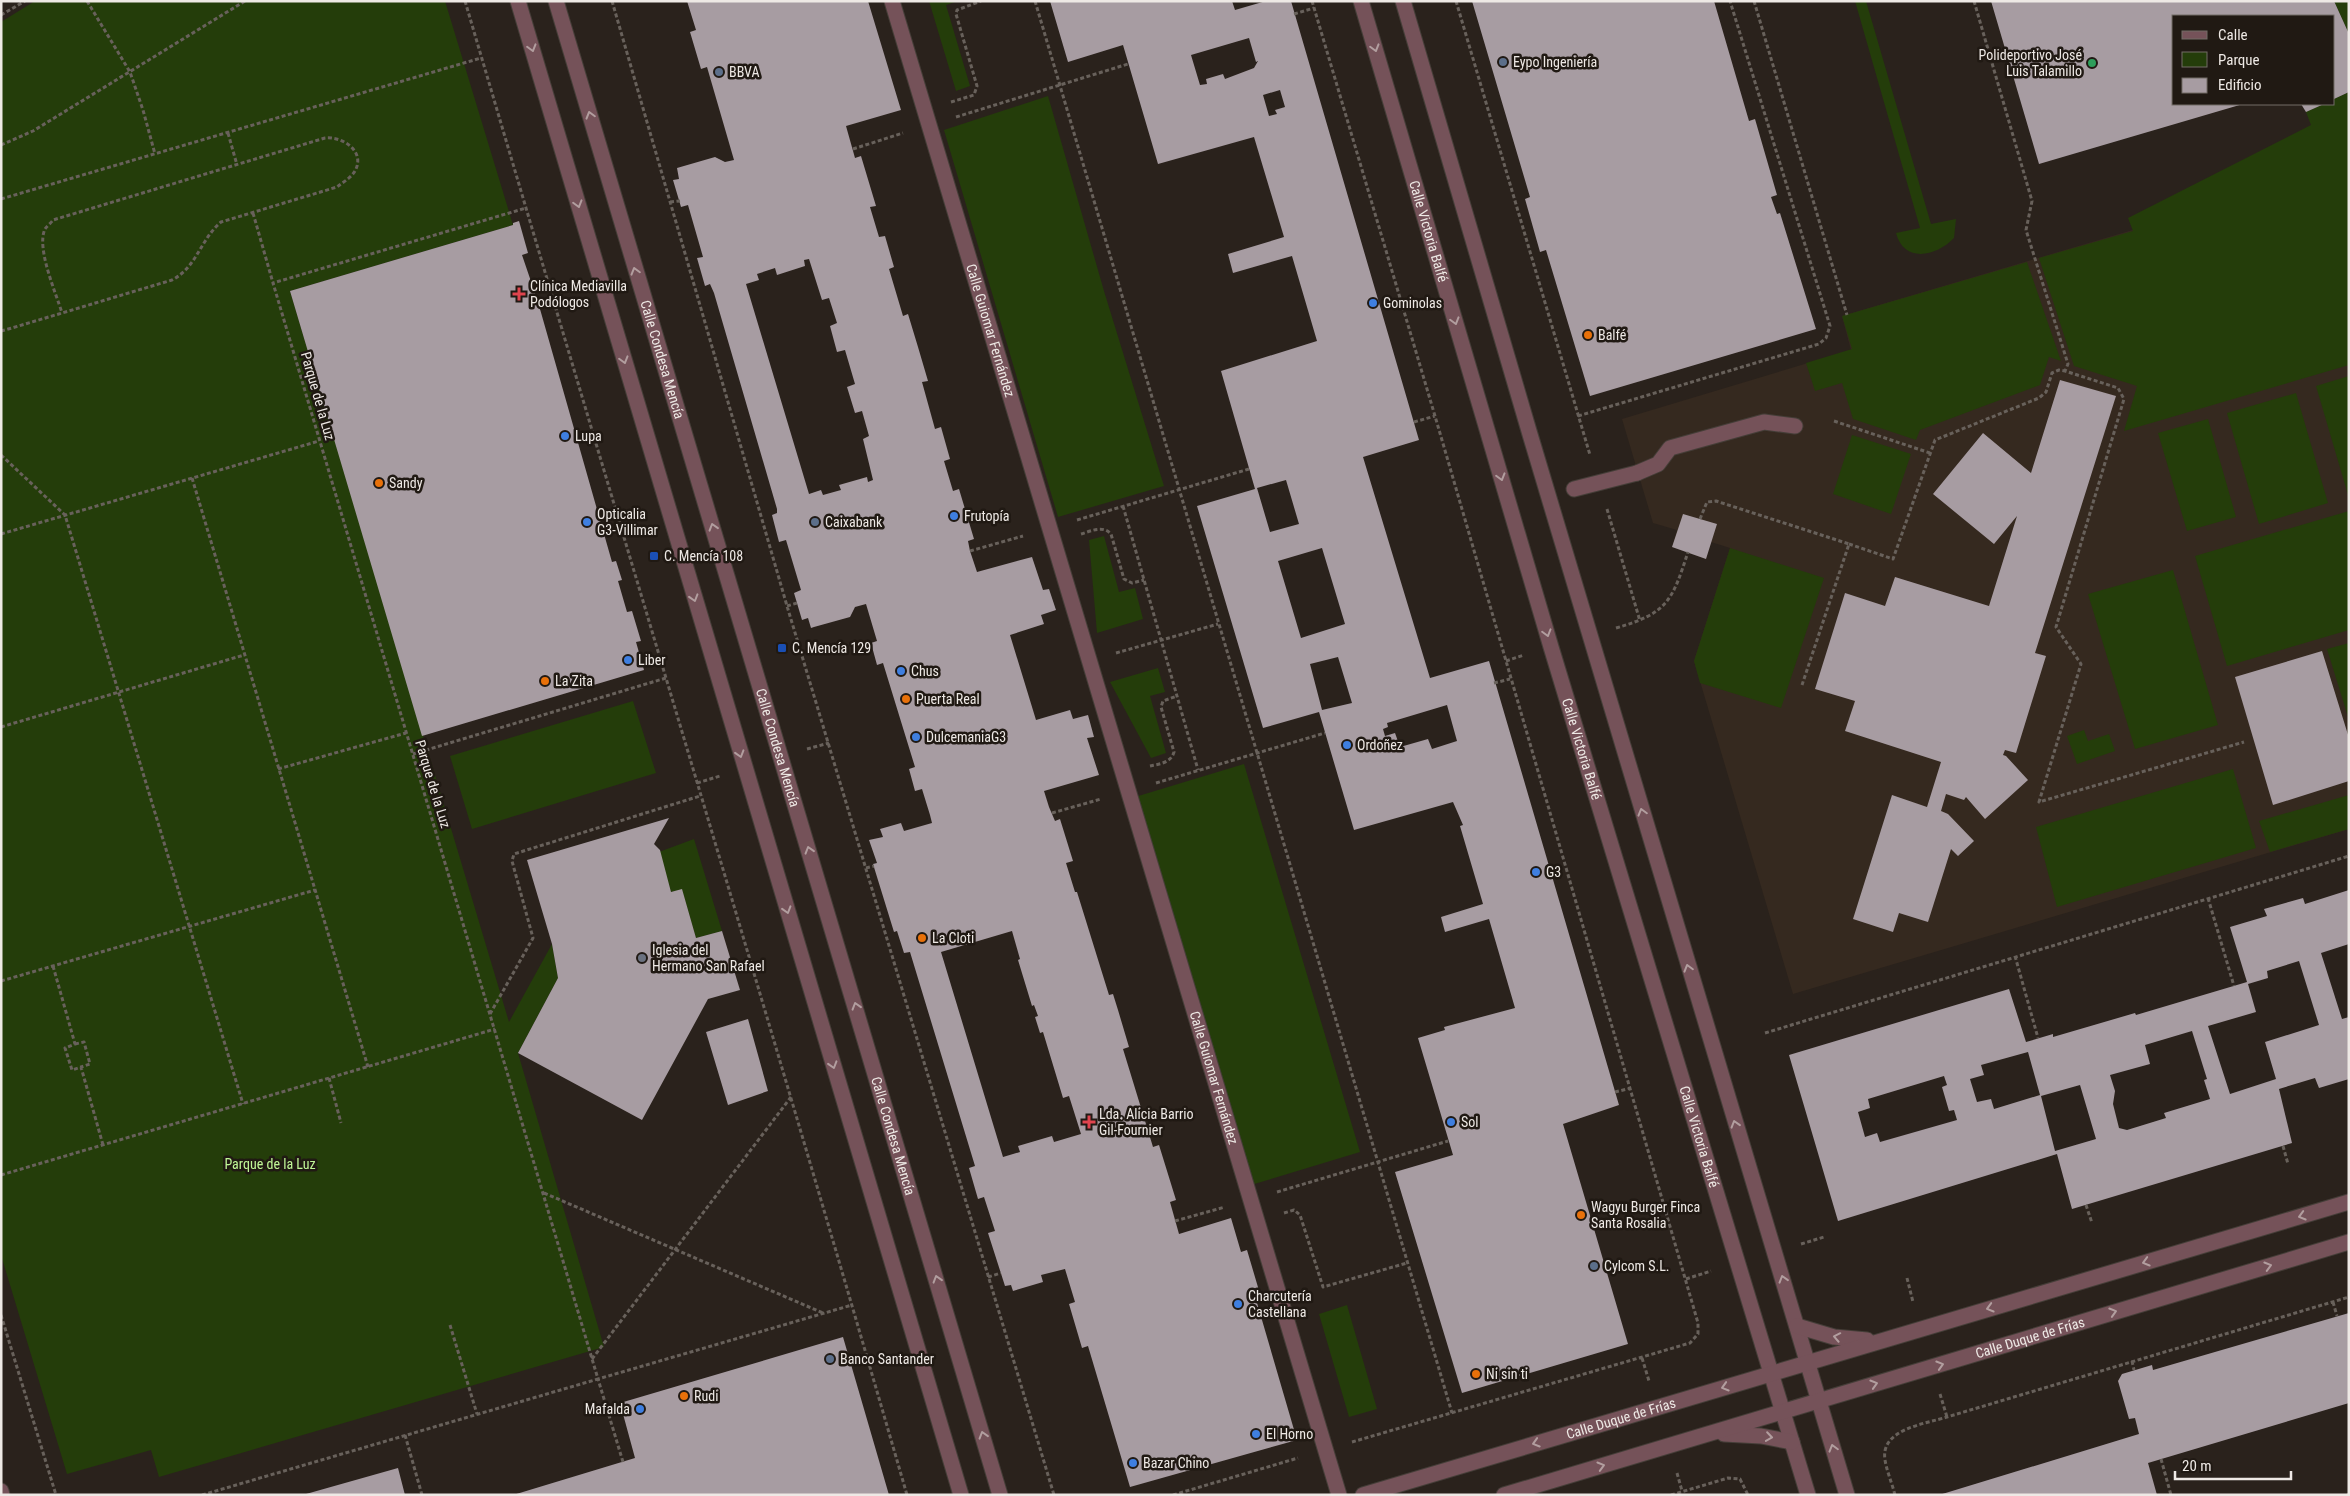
<svg xmlns="http://www.w3.org/2000/svg" width="2350" height="1496" font-family="'Roboto Condensed',sans-serif">
	<style>
		.built { fill: #35291f }
		.green { fill: #243d0a }
		.building { fill: #a79ca2; fill-rule: evenodd }
		.lines { fill: none; stroke-linecap: round; stroke-linejoin: round }
		.lane-casing { stroke: #453e38; stroke-width: 17 }
		.street-casing { stroke: #453e38; stroke-width: 17 }
		.path { stroke: #68615b; stroke-width: 3; stroke-dasharray: 4 2.5; stroke-linecap: butt }
		.lane { stroke: #755259; stroke-width: 15 }
		.street { stroke: #755259; stroke-width: 15 }
		.oneway { stroke: #b29e9f }
		.service-dot { fill: #5c6f8a; stroke: #201913; stroke-width: 2 }
		.leisure-dot { fill: #2e9e5b; stroke: #201913; stroke-width: 2 }
		.health-dot { fill: #e0444e; stroke: #201913; stroke-width: 2 }
		.shop-dot { fill: #3f7fe0; stroke: #201913; stroke-width: 2 }
		.food-dot { fill: #e8710a; stroke: #201913; stroke-width: 2 }
		.transit-dot { fill: #1a4fb4; stroke: #201913; stroke-width: 2 }
		.worship-dot { fill: #6b7280; stroke: #201913; stroke-width: 2 }
		.labels { text-anchor: middle; dominant-baseline: central; stroke-width: 5; stroke-linejoin: round; paint-order: stroke }
		.poi-label { font-size: 14px; fill: #eee9e5; stroke: #201913; text-anchor: start }
		.street-label { font-size: 14px; fill: #eee9e5; stroke: #201913 }
		.park-label { font-size: 14px; fill: #c0f796; stroke: #201913 }
	</style>
	<rect width="100%" height="100%" fill="#2a221c"/>
	<path class="built" d="M2349,166v663l-556,165 -99,-333 36,-113 -19,-6 -5,17 -34,-12 5,-17 -24,-7 -31,-104 229,-69 -9,-34z"/>
	<path class="green" d="M35,1h410l68,224 -223,66 219,731 43,-78 6,34 -40,75 86,294 -445,130 -8,-27 -84,24 -66,-219v-1233z
		M929,1h29l-12,4 24,81 -14,5z
		M1855,1h11l65,223 25,-5 -2,19c-17,18 -50,26 -58,-5l24,-5z
		M2334,1h15v33z
		M2349,92v273l-225,66 13,-45 -63,-20 -35,-108 94,-27 -5,-13 183,-93 -5,-13 18,-8h10v-5z
		M1048,96l56,195 60,195 -106,31 -114,-387z
		M2027,262l34,99 -12,-4 -9,28 -120,45 -4,10 -63,-21 -11,-36 -27,8 -9,-28 46,-14 -10,-33z
		M2349,376v119h-1l-32,-109z
		M2296,393l32,110 -69,21 -32,-111z
		M2208,419l28,98 -49,14 -29,-98z
		M1852,435l59,19 -20,60 -58,-20z
		M2349,511v119l-122,36 -32,-110z
		M1104,536l15,56 16,-4 8,31 -46,14 -8,-93z
		M1730,548l94,30 -43,130 -81,-25 -6,-22z
		M2173,570l45,155 -83,24 -47,-155z
		M2349,643v77l-22,-71z
		M1158,668l7,24 -15,4 16,57 -15,5 -41,-76z
		M633,701l23,72 -184,56 -22,-73z
		M2084,730l4,11 21,-7 6,17 -38,13 -10,-28z
		M1244,764l116,388 -109,33 -116,-388z
		M2233,769l23,79 -199,59 -21,-80z
		M2349,795v34l-79,23 -11,-31z
		M694,839l28,92 -26,7 -14,-48 -11,2 -12,-40z
		M1347,1305l30,104 -28,8 -30,-103z"/>
	<path class="building" d="M687,1h181l33,109 -55,16 9,32 6,-2 15,50 -6,1 9,30 6,-1 9,31 -5,2 14,47 5,-2 10,33 10,34 -6,1 13,47 6,-2 9,32 -6,2 9,30 6,-2 15,50 -6,2 2,10 7,21 55,-15 11,33 6,-1 7,21 -15,5 3,9 -34,11 26,85 34,-10 3,9 15,-4 6,22 -7,1 12,37 -55,16 5,16 6,14 5,-2 13,42 -7,2 9,29h2l32,103 4,-1 5,16 11,37 -6,2 30,98 6,-2 17,55 -6,2 9,32 52,-16 10,34 6,-2 13,44 -5,2 42,144 -167,47 -42,-141 -6,2 -13,-44 6,-2 -10,-33 -24,6 2,7 -30,9 -2,-6 -6,1 -17,-53 7,-2 -11,-34 -6,2 -9,-31 6,-2 -65,-214 -6,1 -7,-22 -3,1 -21,-68 4,-1 -8,-23 14,-3 -3,-8 21,-6 3,8 28,-8 -2,-8 -8,-26 -7,2 -6,-22 6,-2 -32,-104 -6,2 -6,-22 6,-2 -11,-37 -11,3 -5,10 -36,10 -3,1 -3,-10 -6,2 -8,-27 7,-3 -15,-50 -7,2 -7,-27 5,-2v-4l-63,-216 -4,-9 -5,2 -8,-28 6,-1 -15,-52 -7,2 -8,-27 6,-1 -2,-11 38,-11 10,5 9,-2 -27,-93 -6,2 -11,-37 6,-2zM809,259l13,41 7,-2 8,25 -7,3 7,26 8,-2 10,34 -8,3 8,26 7,-2 7,25 -6,3 10,41 -5,2 -1,-5 -28,8 2,5 -18,5 -2,-5 -12,4 -63,-210 13,-4 -2,-6 18,-6 2,7 28,-9 -1,-6zM1012,931l8,28 -2,1 14,46 2,-1 4,11 -3,1 5,16 3,-1 20,66 6,-2 12,38 -27,8 -2,-6 -34,10 2,6 -17,5 -62,-205z
		M1050,1h182l3,9 31,-9h25l128,439 -56,17 67,221 59,-17 130,444 -56,19 65,220 -166,49 -67,-221 58,-17 -35,-117 27,-8 -1,-3 71,-19 -26,-89 -44,13 -4,-15 42,-13 -23,-78 3,-1 -10,-23 -99,28 -35,-118 -56,16 -66,-222 58,-17 -34,-118 96,-30 -25,-85 -59,17 -5,-19 56,-17 -30,-100 -96,27 -35,-119 -55,17zM1249,38l7,24 2,-1 -4,7 -29,11 -2,-5 -17,5 1,5 -7,1 -9,-30zM1280,90l5,17 -10,3 2,4 -8,2 -6,-21zM1286,480l13,44 -29,8 -13,-44zM1322,548l23,76 -44,14 -23,-77zM1338,657l14,46 -30,7 -12,-46zM1447,705l10,36 -25,8 -4,-10 -28,8 -5,-14 -10,3 -2,-7 5,-2 -1,-4z
		M1472,1h242l35,120 6,-2 22,76 -6,2 6,17 3,-1 36,116 -226,67 -44,-146 -6,2 -15,-53 5,-2z
		M1991,1h343l15,33v58l-15,7v-83h-160v88h69l-204,60z
		M2301,104h23l-18,8z
		M519,221l9,32 -6,2 16,47 74,260 4,-1 6,19 -4,1 9,31 5,-1 9,30 -5,1 8,28 -222,66 -132,-445 223,-66v-2z
		M2060,380l56,16 -81,257 11,3 -30,97 -11,-3 -2,5 3,1 22,24 -43,39 -19,-22 -2,3 -18,-6 -5,17 7,3 26,27 -16,15 -7,-7 -23,73 -29,-9 -6,19 -40,-13 39,-124 35,12 14,-45 -96,-31 10,-30 -40,-12 30,-96 40,13 10,-29 94,29 28,-90 -23,28 -61,-50 50,-61 48,40z
		M1683,514l34,10 -11,35 -34,-12z
		M2322,651l27,87v43l-76,24 -38,-128z
		M669,818l-15,26 6,6 11,42 11,-3 14,49 26,-7 18,59 -32,9 -66,121 -124,-67 40,-75 -6,-34 -25,-84z
		M2349,890v54l-28,9 21,66 7,-2v62l-30,9 -4,-10 -36,11 13,54 -220,66 -15,-55 -219,67 -49,-166 220,-66 17,53 27,-8v3l82,-24 1,2 111,-33 -17,-55 37,-11 -3,-7 39,-11 2,6zM2299,961l20,64 -54,17 11,37 -46,15 -22,-68 48,-14 -8,-28 20,-6 -1,-7zM2192,1031l15,48 -3,1 6,19 -46,14 2,5 -39,12 -8,-2 -6,-24 2,-13 -5,-16 40,-11 -5,-19zM2028,1052l12,43 -46,14 -3,-10 -14,3 -7,-23 14,-4 -3,-10zM1944,1076l3,9 -5,2 7,24 5,-1 3,10 -77,22 -3,-9 -12,4 -7,-25 12,-4 -2,-9zM2080,1085l16,54 -41,12 -14,-55z
		M748,1019l20,72 -40,14 -22,-73z
		M2349,1313v90l-201,60 9,32h-218l200,-61 -4,-16 -6,1 -11,-38 4,-7 30,-9 1,5z
		M843,1337l46,158h-376l122,-37 -15,-55z
		M398,1468l7,27h-99v-1z"/>
	<g class="lines">
		<defs>
			<path id="lane" d="M1637,473l21,-9 12,-16 94,-26 31,4"/>
			<g id="street">
				<path d="M518,1l443,1494"/>
				<path id="s1" d="M556,1l444,1494"/>
				<path id="s2" d="M892,1l447,1494"/>
				<path id="s3" d="M1361,1l190,646 257,848"/>
				<path d="M1403,1l126,430 318,1064"/>
				<path d="M1574,489l63,-16"/>
				<path d="M1797,1326l37,11 33,3"/>
				<path d="M1724,1434l37,2 31,6"/>
				<path d="M1,1491l1,4"/>
				<path id="s4" d="M1363,1495l986,-293"/>
				<path id="s5" d="M1504,1495l845,-253"/>
			</g>
		</defs>
		<use href="#lane" class="lane-casing"/>
		<use href="#street" class="street-casing"/>
		<path class="path" d="M87,1l43,71 13,38 12,44
			M465,1c146,498 298,995 442,1494
			M612,1l175,605 267,889
			M1035,1l417,1412
			M1312,1l123,415 263,907v11l-8,9 -338,99
			M1456,1l134,454
			M1754,1l93,314
			M1974,1l58,200 -6,29 42,134 -3,7 53,17 6,11 -68,228 25,37 -42,138 205,-60
			M1294,14l20,-6
			M1,15l24,-14
			M951,102l23,-7 3,-9 -21,-72 1,-4 24,-9
			M956,117l172,-53
			M228,133l9,32
			M1,145l32,-14 212,-130
			M853,149l50,-16
			M1,199l480,-141
			M670,202l10,-1
			M253,213l20,70
			M1,331l11,-3 160,-48c25,-13 28,-40 49,-58l116,-35c6,-5 14,-9 18,-16 11,-20 -13,-35 -30,-33l-272,82c-2,3 -6,6 -8,9 -9,19 11,64 17,84
			M1578,416l241,-72 7,-6 4,-12 -100,-325
			M1834,421l96,32
			M1414,422l21,-6
			M1,455l64,60 178,589
			M192,478l176,589
			M1123,506l75,264
			M1607,509l33,112
			M1700,519l7,-17 9,-1 133,43 -47,141
			M1077,520l172,-51
			M1,534l318,-93
			M1081,534c10,-3 22,-9 30,0l13,45 8,4 12,-3
			M1849,544l44,15 42,-119 104,-42 7,-6 6,-19 7,-3 6,1
			M970,551l53,-15
			M787,606l10,-3
			M1616,628c52,-15 56,-27 72,-76
			M1116,653l102,-29
			M1506,661l18,-6
			M1494,683l16,-4
			M1,727l243,-72
			M807,749l22,-6
			M413,754l253,-76
			M1150,766c9,-2 21,-3 24,-14l-13,-45 2,-6 14,-5
			M278,769l128,-36
			M697,783l23,-7
			M1156,783l169,-50
			M1052,813l49,-14
			M866,868l8,-2
			M2208,898l26,88
			M2015,956l23,82
			M53,966l22,78 -10,4 7,22 9,-3 22,78
			M1,981l314,-91
			M490,1014l43,-76 -21,-77 2,-7 186,-58
			M1765,1033l584,-177
			M75,1044l9,-2 6,22 -9,3
			M329,1078l12,45
			M1615,1092l16,-4
			M2283,1146l5,18
			M1,1175l494,-146
			M1277,1192l171,-51
			M544,1193l279,120
			M2086,1205l6,18
			M1284,1213l10,-3 6,5 23,72 84,-24
			M1175,1221l50,-14
			M1801,1244l23,-7
			M988,1277l13,-4
			M1907,1278l6,24
			M1686,1279l25,-8
			M2333,1302l4,14
			M1,1315l55,180
			M450,1325l27,89
			M1642,1358l7,23
			M592,1359l199,-262
			M2132,1361l2,9
			M1940,1394l7,23
			M405,1435l17,60
			M2161,1459l10,36
			M623,1462l-25,-83 254,-74
			M1677,1473l5,18
			M202,1495l396,-116 -325,-1096 253,-75
			M1173,1495l125,-37
			M1671,1495l57,-17 12,1 8,16
			M1895,1495c-3,-12 -8,-23 -10,-35 -5,-31 40,-36 62,-43l402,-120
			M2347,1495l2,-1"/>
		<use href="#lane" class="lane"/>
		<use href="#street" class="street"/>
	</g>
	<defs><path id="oneway-chevron" d="M-2-3.5L2.5 0L-2 3.5" fill="none" stroke-width="1.6" stroke-linecap="round" stroke-linejoin="round" transform="scale(1.25)"/></defs>
	<g class="oneway">
		<use href="#oneway-chevron" transform="translate(532 48) rotate(74)"/>
		<use href="#oneway-chevron" transform="translate(1375 48) rotate(74)"/>
		<use href="#oneway-chevron" transform="translate(590 115) rotate(-106)"/>
		<use href="#oneway-chevron" transform="translate(578 204) rotate(74)"/>
		<use href="#oneway-chevron" transform="translate(635 271) rotate(-106)"/>
		<use href="#oneway-chevron" transform="translate(1455 321) rotate(74)"/>
		<use href="#oneway-chevron" transform="translate(624 360) rotate(74)"/>
		<use href="#oneway-chevron" transform="translate(1501 477) rotate(74)"/>
		<use href="#oneway-chevron" transform="translate(713 527) rotate(-107)"/>
		<use href="#oneway-chevron" transform="translate(694 598) rotate(73)"/>
		<use href="#oneway-chevron" transform="translate(1547 633) rotate(74)"/>
		<use href="#oneway-chevron" transform="translate(740 754) rotate(73)"/>
		<use href="#oneway-chevron" transform="translate(1642 812) rotate(-106)"/>
		<use href="#oneway-chevron" transform="translate(809 850) rotate(-107)"/>
		<use href="#oneway-chevron" transform="translate(787 910) rotate(73)"/>
		<use href="#oneway-chevron" transform="translate(1688 968) rotate(-106)"/>
		<use href="#oneway-chevron" transform="translate(856 1006) rotate(-107)"/>
		<use href="#oneway-chevron" transform="translate(833 1065) rotate(73)"/>
		<use href="#oneway-chevron" transform="translate(1735 1124) rotate(-107)"/>
		<use href="#oneway-chevron" transform="translate(2302 1216) rotate(164)"/>
		<use href="#oneway-chevron" transform="translate(2146 1262) rotate(164)"/>
		<use href="#oneway-chevron" transform="translate(2268 1266) rotate(-16)"/>
		<use href="#oneway-chevron" transform="translate(937 1279) rotate(-107)"/>
		<use href="#oneway-chevron" transform="translate(1783 1279) rotate(-107)"/>
		<use href="#oneway-chevron" transform="translate(1990 1308) rotate(164)"/>
		<use href="#oneway-chevron" transform="translate(2113 1312) rotate(-17)"/>
		<use href="#oneway-chevron" transform="translate(1837 1337) rotate(-169)"/>
		<use href="#oneway-chevron" transform="translate(1940 1365) rotate(-17)"/>
		<use href="#oneway-chevron" transform="translate(1874 1384) rotate(-17)"/>
		<use href="#oneway-chevron" transform="translate(1725 1387) rotate(163)"/>
		<use href="#oneway-chevron" transform="translate(983 1435) rotate(-107)"/>
		<use href="#oneway-chevron" transform="translate(1769 1437) rotate(8)"/>
		<use href="#oneway-chevron" transform="translate(1536 1443) rotate(163)"/>
		<use href="#oneway-chevron" transform="translate(1833 1448) rotate(-106)"/>
		<use href="#oneway-chevron" transform="translate(1601 1466) rotate(-16)"/>
	</g>
	<g class="service-dot">
		<circle cx="1503" cy="62" r="5"/>
		<circle cx="719" cy="72" r="5"/>
		<circle cx="815" cy="522" r="5"/>
		<circle cx="1594" cy="1266" r="5"/>
		<circle cx="830" cy="1359" r="5"/>
	</g>
	<circle class="leisure-dot" cx="2092" cy="63" r="5"/>
	<g class="health-dot">
		<path d="M516.5 286.5h5v5h5v5h-5v5h-5v-5h-5v-5h5z"/>
		<path d="M1086.5 1114.5h5v5h5v5h-5v5h-5v-5h-5v-5h5z"/>
	</g>
	<g class="shop-dot">
		<circle cx="1373" cy="303" r="5"/>
		<circle cx="565" cy="436" r="5"/>
		<circle cx="954" cy="516" r="5"/>
		<circle cx="587" cy="522" r="5"/>
		<circle cx="628" cy="660" r="5"/>
		<circle cx="901" cy="671" r="5"/>
		<circle cx="916" cy="737" r="5"/>
		<circle cx="1347" cy="745" r="5"/>
		<circle cx="1536" cy="872" r="5"/>
		<circle cx="1451" cy="1122" r="5"/>
		<circle cx="1238" cy="1304" r="5"/>
		<circle cx="640" cy="1409" r="5"/>
		<circle cx="1256" cy="1434" r="5"/>
		<circle cx="1133" cy="1463" r="5"/>
	</g>
	<g class="food-dot">
		<circle cx="1588" cy="335" r="5"/>
		<circle cx="379" cy="483" r="5"/>
		<circle cx="545" cy="681" r="5"/>
		<circle cx="906" cy="699" r="5"/>
		<circle cx="922" cy="938" r="5"/>
		<circle cx="1581" cy="1215" r="5"/>
		<circle cx="1476" cy="1374" r="5"/>
		<circle cx="684" cy="1396" r="5"/>
	</g>
	<g class="transit-dot">
		<rect x="649" y="551" width="10" height="10" rx="2.5"/>
		<rect x="777" y="643" width="10" height="10" rx="2.5"/>
	</g>
	<circle class="worship-dot" cx="642" cy="958" r="5"/>
	<g class="labels">
		<g class="poi-label">
			<text x="2082" y="55" text-anchor="end">Polideportivo José<tspan x="2082" dy="16">Luis Talamillo</tspan></text>
			<text x="1513" y="62">Eypo Ingeniería</text>
			<text x="729" y="72">BBVA</text>
			<text x="530" y="286">Clínica Mediavilla<tspan x="530" dy="16">Podólogos</tspan></text>
			<text x="1383" y="303">Gominolas</text>
			<text x="1598" y="335">Balfé</text>
			<text x="575" y="436">Lupa</text>
			<text x="389" y="483">Sandy</text>
			<text x="597" y="514">Opticalia<tspan x="597" dy="16">G3-Villimar</tspan></text>
			<text x="964" y="516">Frutopía</text>
			<text x="825" y="522">Caixabank</text>
			<text x="664" y="556">C. Mencía 108</text>
			<text x="792" y="648">C. Mencía 129</text>
			<text x="638" y="660">Liber</text>
			<text x="911" y="671">Chus</text>
			<text x="555" y="681">La Zita</text>
			<text x="916" y="699">Puerta Real</text>
			<text x="926" y="737">DulcemaniaG3</text>
			<text x="1357" y="745">Ordoñez</text>
			<text x="1546" y="872">G3</text>
			<text x="932" y="938">La Cloti</text>
			<text x="652" y="950">Iglesia del<tspan x="652" dy="16">Hermano San Rafael</tspan></text>
			<text x="1099" y="1114">Lda. Alicia Barrio<tspan x="1099" dy="16">Gil-Fournier</tspan></text>
			<text x="1461" y="1122">Sol</text>
			<text x="1591" y="1207">Wagyu Burger Finca<tspan x="1591" dy="16">Santa Rosalia</tspan></text>
			<text x="1604" y="1266">Cylcom S.L.</text>
			<text x="1248" y="1296">Charcutería<tspan x="1248" dy="16">Castellana</tspan></text>
			<text x="840" y="1359">Banco Santander</text>
			<text x="1486" y="1374">Ni sin ti</text>
			<text x="694" y="1396">Rudi</text>
			<text x="630" y="1409" text-anchor="end">Mafalda</text>
			<text x="1266" y="1434">El Horno</text>
			<text x="1143" y="1463">Bazar Chino</text>
		</g>
		<g class="street-label">
			<text stroke="none"><textPath href="#s3" startOffset="240">Calle Victoria Balfé</textPath></text>
			<text stroke="none"><textPath href="#s2" startOffset="344">Calle Guiomar Fernández</textPath></text>
			<text stroke="none"><textPath href="#s1" startOffset="374">Calle Condesa Mencía</textPath></text>
			<text transform="translate(318 396) rotate(74)">Parque de la Luz</text>
			<text stroke="none"><textPath href="#s1" startOffset="779">Calle Condesa Mencía</textPath></text>
			<text stroke="none"><textPath href="#s3" startOffset="780">Calle Victoria Balfé</textPath></text>
			<text transform="translate(433 784) rotate(73)">Parque de la Luz</text>
			<text stroke="none"><textPath href="#s2" startOffset="1124">Calle Guiomar Fernández</textPath></text>
			<text stroke="none"><textPath href="#s1" startOffset="1184">Calle Condesa Mencía</textPath></text>
			<text stroke="none"><textPath href="#s3" startOffset="1185">Calle Victoria Balfé</textPath></text>
			<text stroke="none"><textPath href="#s5" startOffset="549">Calle Duque de Frías</textPath></text>
			<text stroke="none"><textPath href="#s4" startOffset="269">Calle Duque de Frías</textPath></text>
		</g>
		<g class="park-label">
			<text x="270" y="1164">Parque de la Luz</text>
		</g>
	</g>
	<rect width="2350" height="1496" fill="none" stroke="#eee9e5" stroke-width="5"/>
	<rect x="2172" y="15" width="162" height="90" fill="#201913" stroke="#726c67"/>
	<rect x="2182" y="31" width="25" height="8" fill="#755259" stroke="#726c67"/>
	<text x="2218" y="40" font-size="15" fill="#eee9e5">Calle</text>
	<rect x="2182" y="52" width="25" height="15" fill="#243d0a" stroke="#726c67"/>
	<text x="2218" y="65" font-size="15" fill="#eee9e5">Parque</text>
	<rect x="2182" y="78" width="25" height="15" fill="#a79ca2" stroke="#726c67"/>
	<text x="2218" y="90" font-size="15" fill="#eee9e5">Edificio</text>
	<path d="M2175 1471v8h116v-8" fill="none" stroke="#eee9e5" stroke-width="2.5"/>
	<text x="2182" y="1471" font-size="15" fill="#eee9e5" stroke="#201913" stroke-width="4" paint-order="stroke">20 m</text>
</svg>
